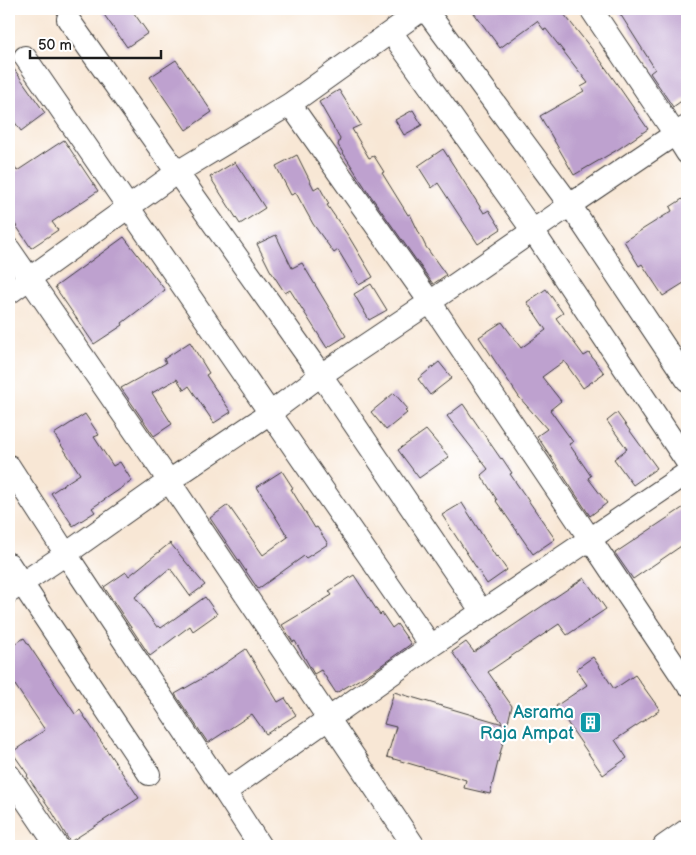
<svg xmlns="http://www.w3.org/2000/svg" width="696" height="855" font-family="'Balsamiq Sans',sans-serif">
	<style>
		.building { fill: #bea1cf }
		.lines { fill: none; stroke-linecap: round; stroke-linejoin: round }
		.minor-casing { stroke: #3d3a38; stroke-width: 24 }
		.minor { stroke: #fff; stroke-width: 22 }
		.labels { text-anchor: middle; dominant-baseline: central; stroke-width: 4.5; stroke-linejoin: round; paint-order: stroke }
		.culture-label { font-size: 18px; fill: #0d838f; stroke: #fff; text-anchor: end }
	</style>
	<rect width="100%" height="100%" fill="#fff"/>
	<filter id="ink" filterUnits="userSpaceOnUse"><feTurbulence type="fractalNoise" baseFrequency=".02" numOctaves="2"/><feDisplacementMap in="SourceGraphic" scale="10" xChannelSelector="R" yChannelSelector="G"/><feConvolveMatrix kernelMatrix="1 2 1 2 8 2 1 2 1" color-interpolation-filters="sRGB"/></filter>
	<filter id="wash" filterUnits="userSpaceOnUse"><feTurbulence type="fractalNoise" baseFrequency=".0096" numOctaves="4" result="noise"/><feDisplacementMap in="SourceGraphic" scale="20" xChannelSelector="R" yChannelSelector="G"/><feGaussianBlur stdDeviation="1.12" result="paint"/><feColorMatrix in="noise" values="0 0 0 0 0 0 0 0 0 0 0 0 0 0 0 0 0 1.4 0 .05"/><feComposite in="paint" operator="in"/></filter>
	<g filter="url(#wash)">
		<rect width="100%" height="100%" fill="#f8e7d5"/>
		<g id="blocks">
			<path class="building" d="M100,9h31l17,24 -21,14z
				M471,9h89l41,52 47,68 -31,21 -43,25 -34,-59 44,-25 -3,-4 7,-4 -42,-54 -2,1 -7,-9 -37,27z
				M617,9h70v88l-14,10 -23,-34 5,-4z
				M176,60l36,52 -26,18 -36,-53z
				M9,62l36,51 -24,18 -12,-17z
				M339,90l22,35 -9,4 17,29 5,-2 10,16 -2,1 26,42 2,-1 16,33 20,28 -13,9 -65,-92 -30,-47 2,-6 -21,-37z
				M413,110l9,15 -18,10 -9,-15z
				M64,140l34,51 -46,31 6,8 -27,18 -22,-33v-57l8,13z
				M443,149l41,64 5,-3 12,19 -23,15 -40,-61 -6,5 -14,-22z
				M297,155l17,34 5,-3 10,18 -2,1 22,32 24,40 -14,8 -21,-35 -4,3 -21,-29 -17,-31 -5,2 -15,-29z
				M235,162l30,46 -25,16 -30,-47z
				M687,196v85l-24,15 -21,-32 -3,2 -15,-25 48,-30 -2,-4z
				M276,235l16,33 10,-5 44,73 -19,12 -37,-58 -5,3 -15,-23 -13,-26z
				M124,237l41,53 -43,33 1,2 -29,19 -39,-57z
				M371,284l16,26 -18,10 -15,-26z
				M546,289l17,24 -7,5 28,38 5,-3 15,20 -21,15 -19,-27 -22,16 19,24 -11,9 23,32 -4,2 22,32 -3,2 19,25 -17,13 -53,-80 10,-7 -28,-32 -40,-60 23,-15 19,26 25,-18 -19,-28z
				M190,342l19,31 -3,2 25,37 -17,11 -25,-37 -5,4 -7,-11 -25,14 20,31 -18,12 -33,-48 45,-25 -2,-4z
				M439,362l13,16 -22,17 -12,-16z
				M394,393l14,16 -3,2 2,2 -21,17 -15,-18z
				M463,404l38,55 1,-1 10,15 -2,1 45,65 -22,15 -37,-53 1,-1 -16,-25 7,-6 -41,-53z
				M617,413l40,55 -24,17 -19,-26 13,-10 -20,-28z
				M85,414l14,21 -5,2 19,29 7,-4 12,19 -40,27 3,4 -22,14 -22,-33 29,-19 -26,-40z
				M426,430l23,27 -30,21 -21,-28z
				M282,471l11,17 -2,1 24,39 2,-1 11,17 -22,14 -2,-2 -46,33 -48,-71 18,-13 35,50 25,-18 -31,-50z
				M462,503l34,54 1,-1 10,14 -20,14 -45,-69z
				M687,505v37l-54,37 -18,-26z
				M170,543l35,42 -15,11 -20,-28 -35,29 22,30 2,-1 2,2 44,-31 12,17 -24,17 -3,-5 -40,30 -46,-69 22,-15 3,4z
				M354,575l26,40 2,-2 10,15 5,-4 14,20 -39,28 -36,21 -15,-23 -7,4 -19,-33 -2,1 -11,-17 50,-30 -3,-4z
				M584,578l22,31 -39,26 -8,-11 -71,48 24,34 -22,88 -26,-6 2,-8 -79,-23 9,-30 -12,-3 10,-32 109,32 -51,-72 14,-10 8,10z
				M24,638l51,76 5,-4 59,88 -69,44 -19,-32 -24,-34 1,-1 -16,-23 33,-22 -36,-54v-28z
				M246,649l32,53 7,-4 11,17 -30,19 -14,-20 -44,29 -33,-49 35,-20z
				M593,657l21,32 21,-14 25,35 -45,30 12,18 -24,17 -47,-69 31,-21 -11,-16z"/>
		</g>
	</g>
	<g filter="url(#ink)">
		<use href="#blocks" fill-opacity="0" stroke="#3d3a38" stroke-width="1"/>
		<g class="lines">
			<defs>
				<path id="minor" d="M425,9l145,196 105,-71 12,19
					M591,9l84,125 11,-7
					M391,32l142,199 154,231
					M25,57l245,356 51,-38 161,237
					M290,104l140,198 140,-97 117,175
					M9,249l160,232 101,-68 161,233
					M9,293l167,-120 114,-69 133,-95
					M9,466l57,88 103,-73 245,365
					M687,473l-97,66 97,145
					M9,564l140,210
					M9,592l57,-38 159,238 206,-146 159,-107 -160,-237 -109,73 -253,-356
					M9,775l48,71
					M225,792l35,54
					M664,846l23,-16"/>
			</defs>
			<use href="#minor" class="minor-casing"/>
			<use href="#minor" class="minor"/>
		</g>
	</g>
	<defs>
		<symbol id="building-square" viewBox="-11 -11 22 22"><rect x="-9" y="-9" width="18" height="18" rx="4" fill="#0f9aa8" stroke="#fff"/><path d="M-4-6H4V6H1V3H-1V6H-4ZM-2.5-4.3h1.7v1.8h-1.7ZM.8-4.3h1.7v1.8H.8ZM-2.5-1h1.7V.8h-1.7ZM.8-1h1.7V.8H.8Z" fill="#fff"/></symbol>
	</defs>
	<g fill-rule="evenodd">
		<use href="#building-square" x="578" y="710" width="25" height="25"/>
	</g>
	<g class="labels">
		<g class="culture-label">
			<text x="574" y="712">Asrama<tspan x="574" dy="21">Raja Ampat</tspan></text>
		</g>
	</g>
	<rect width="696" height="855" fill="none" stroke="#fff" stroke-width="30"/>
	<path d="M30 50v8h131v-8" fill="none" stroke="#1c1c1c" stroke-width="2.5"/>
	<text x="38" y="50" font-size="15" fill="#1c1c1c" stroke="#ffffff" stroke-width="4" paint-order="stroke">50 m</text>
</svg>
